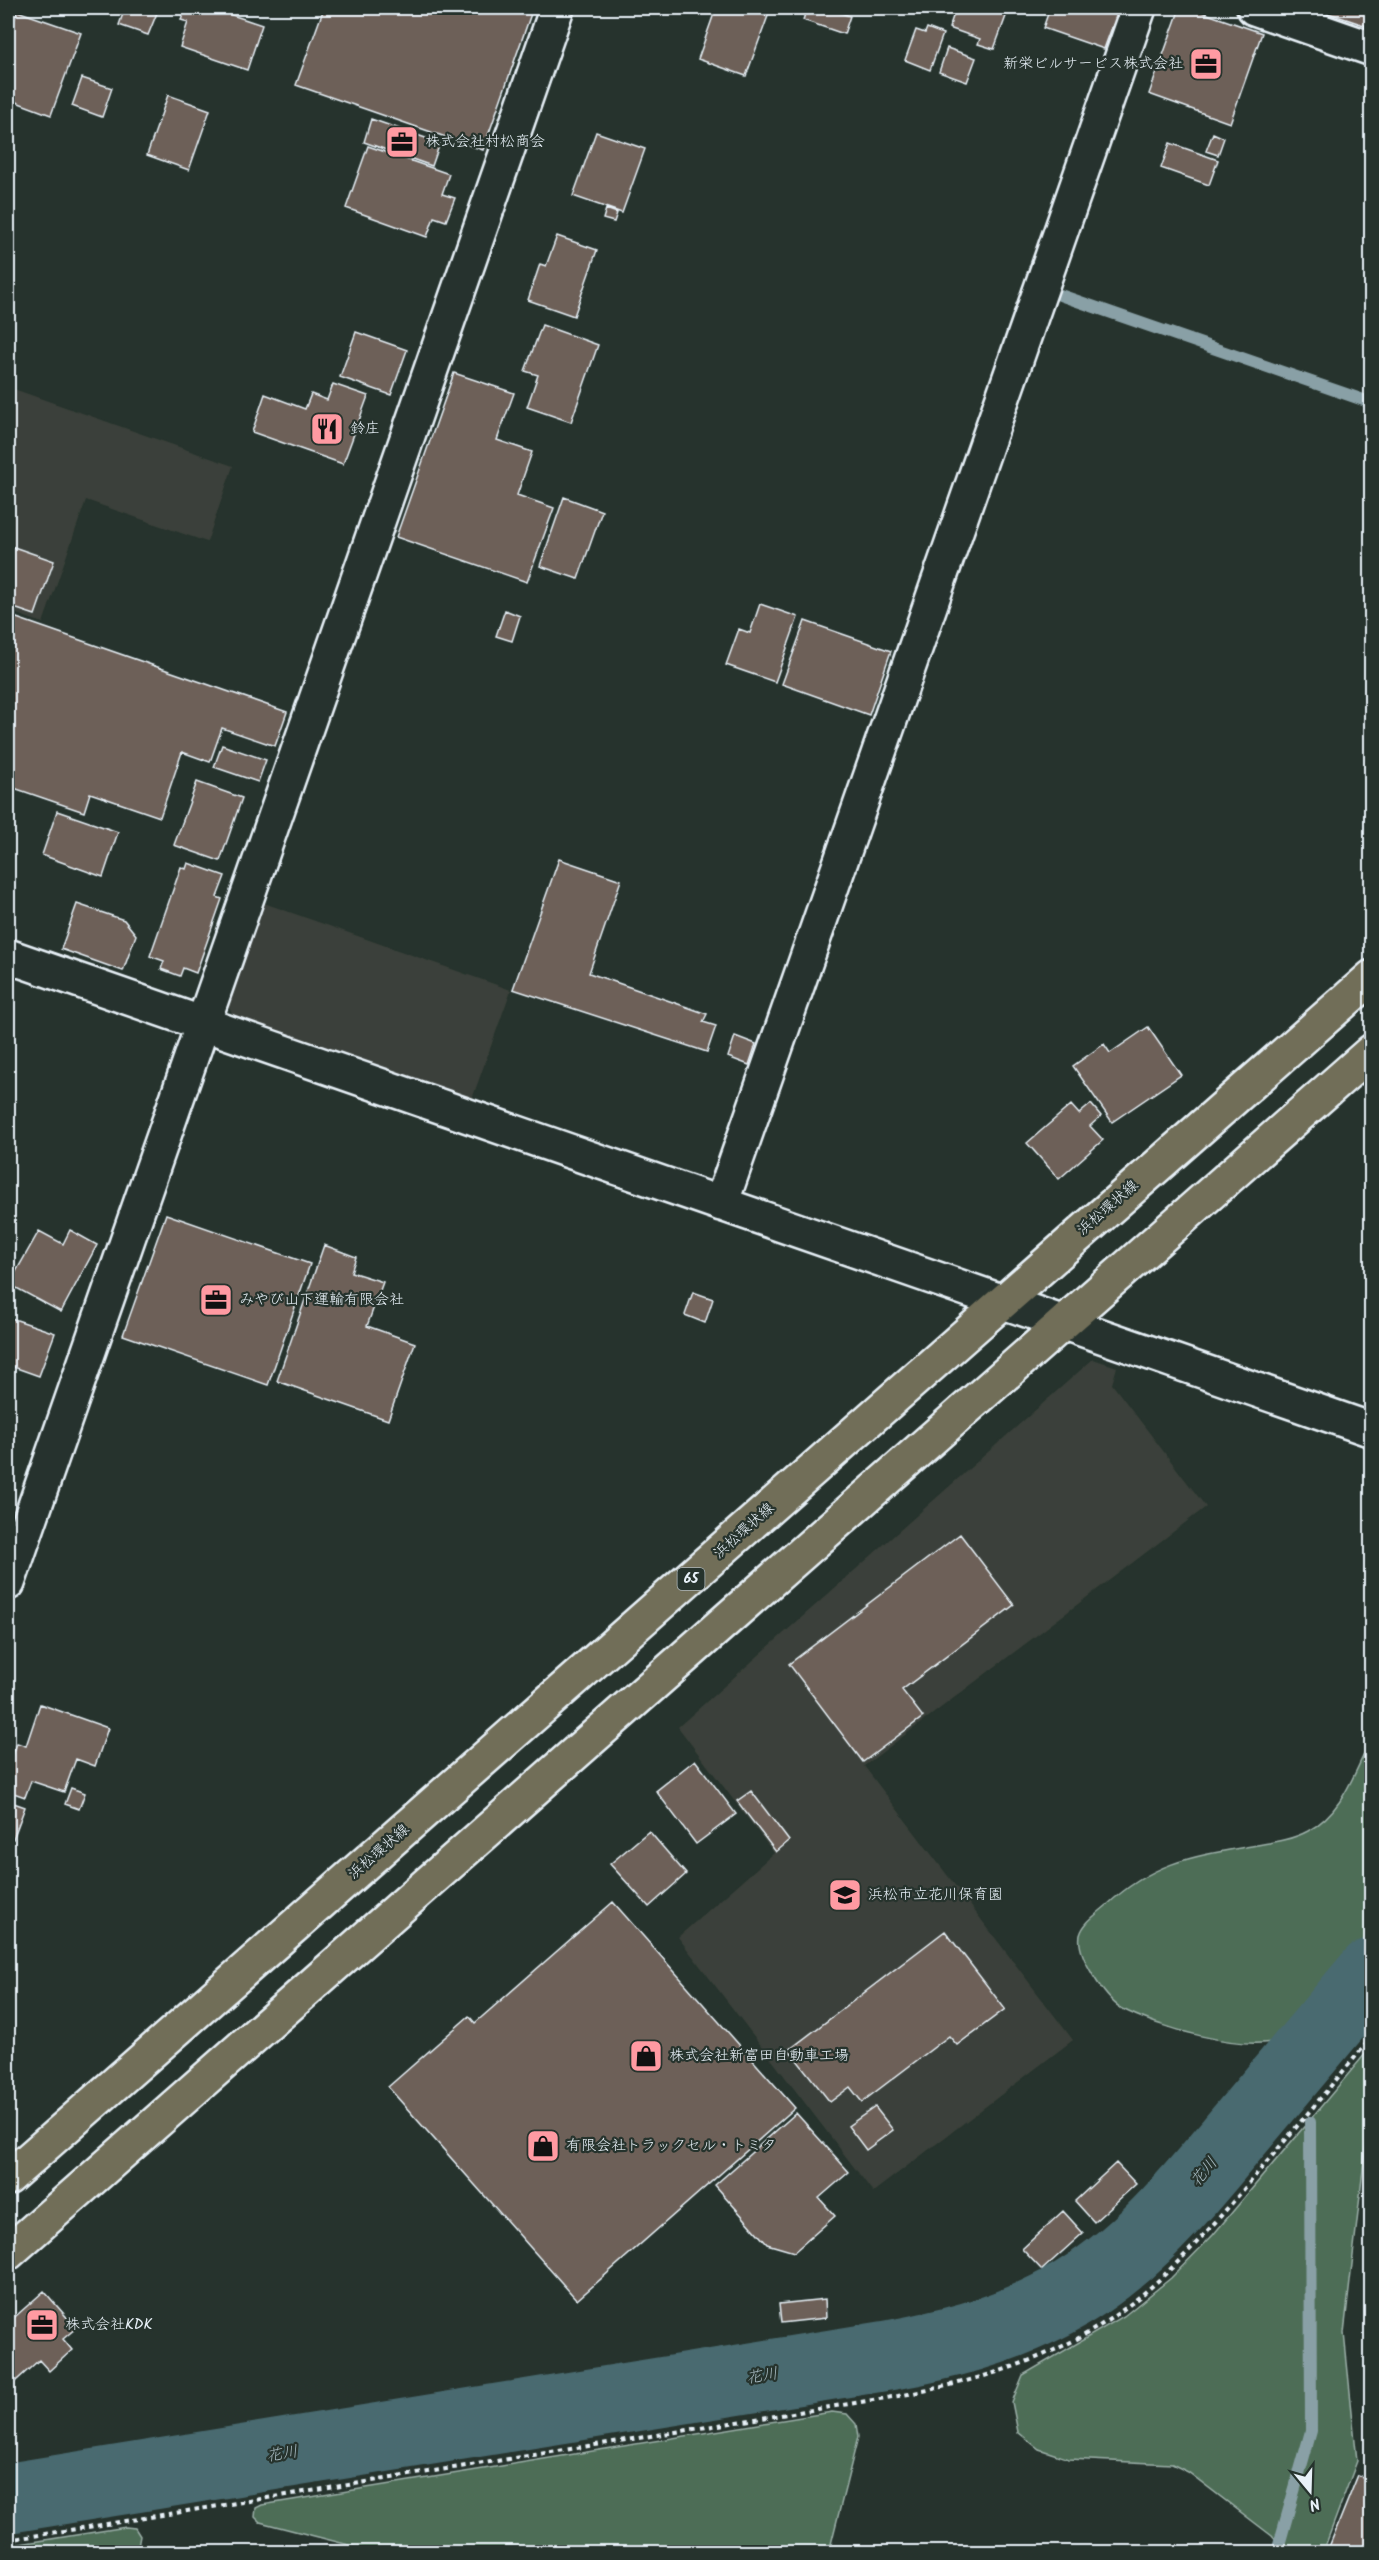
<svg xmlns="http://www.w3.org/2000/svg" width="1379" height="2560" font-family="Kalam,'Klee One',sans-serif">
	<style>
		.built { fill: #3b413a }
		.green { fill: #4e6d57; stroke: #9bafa8; stroke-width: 1.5 }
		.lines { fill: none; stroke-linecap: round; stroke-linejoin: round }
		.stream { stroke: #89a0a6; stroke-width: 12 }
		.river { stroke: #496a70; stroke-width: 70 }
		.building { fill: #6d6158; stroke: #e8f1f8; stroke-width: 1.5 }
		.minor-casing { stroke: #e8f1f8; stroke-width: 38 }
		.major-casing { stroke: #e8f1f8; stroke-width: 38 }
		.path { stroke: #e8f1f8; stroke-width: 4; stroke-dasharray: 4.5 4.5; stroke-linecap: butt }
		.minor { stroke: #26332d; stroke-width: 33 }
		.major { stroke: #716e59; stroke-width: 33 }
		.labels { text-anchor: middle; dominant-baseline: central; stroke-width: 4.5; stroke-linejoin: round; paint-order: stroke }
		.shield { fill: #26332d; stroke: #aeb8bb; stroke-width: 1.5 }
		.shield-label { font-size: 14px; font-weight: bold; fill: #e8f1f8 }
		.poi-label { font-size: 15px; fill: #e8f1f8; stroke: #26332d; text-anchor: start }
		.street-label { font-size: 15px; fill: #e8f1f8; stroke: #26332d }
		.water-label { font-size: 16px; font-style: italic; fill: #a8bbc2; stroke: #26332d }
	</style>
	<rect width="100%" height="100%" fill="#26332d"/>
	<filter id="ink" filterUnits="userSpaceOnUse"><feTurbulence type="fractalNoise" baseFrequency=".0167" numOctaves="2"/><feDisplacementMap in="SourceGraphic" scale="12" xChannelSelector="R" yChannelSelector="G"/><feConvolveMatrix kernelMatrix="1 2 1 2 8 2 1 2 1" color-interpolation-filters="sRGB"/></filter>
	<g filter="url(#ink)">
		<path class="built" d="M8,387l225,79 -26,76 -121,-42 -43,123 -35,-12z
			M261,902l250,88 -39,109 -239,-83 -7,-15z
			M1093,1359l24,8 -5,17 94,123 -342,259 209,274 -200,152 -195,-255 96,-84 -96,-126z"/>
		<path class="green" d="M1371,1740v200c-18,22 -65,87 -87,98 -34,17 -131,-12 -163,-30 -16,-10 -45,-53 -41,-73 3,-12 18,-22 27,-30 44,-41 81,-48 139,-58 20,-4 44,-6 62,-16 36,-20 45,-57 63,-91z
			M1371,2047v75l-5,22 -22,189 13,128 -34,91h-42l-3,-9 -6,-7 -84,-64 -16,-8 -103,-5 -30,-10 -21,-17 -6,-30 11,-27 101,-59 47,-38 42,-43z
			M832,2412l15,2 9,10 2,13 -29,115h-453l-116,-30 -5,-5 1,-9 6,-3z
			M126,2527l9,1 5,8 -3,16h-129v-6z"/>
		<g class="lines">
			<path class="stream" d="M1060,295l312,108
				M1309,2048v27
				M1277,2552l34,-121 -1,-309"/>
			<path class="river" d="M8,2498l883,-143c55,-10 106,-23 156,-48 82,-40 138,-112 196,-181 43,-51 86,-102 129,-153"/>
		</g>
		<path class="building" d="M125,8h34l-11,27 -29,-10z
			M186,8h25l51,17 -15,45 -67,-23 8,-25 -7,-2z
			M324,8h209l-50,142 -187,-65z
			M716,8h28l24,8 -22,60 -48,-17z
			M807,8h18l25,8 -6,18 -41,-14z
			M956,8h53l-15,41 -16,-5 2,-5 -31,-11z
			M1050,8h69l-15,41 -61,-21z
			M1180,8h10l72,25 -32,90 -81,-29z
			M1313,8h59v5l-5,13z
			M17,11l64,22 -30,82 -43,-16v-60z
			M927,28l16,6 -13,36 -25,-10 11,-30 9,3z
			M947,48l29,10 -9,24 -28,-10z
			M82,78l30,10 -10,29 -30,-11z
			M168,95l42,15 -21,60 -42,-15z
			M371,119l69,24 -8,23 -68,-24z
			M596,132l49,17 -23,64 -49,-17z
			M1213,133l11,5 -6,17 -12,-4z
			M1170,143l48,17 -9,25 -48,-17z
			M368,146l81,28 -7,20 13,4 -9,23 -12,-4 -7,20 -81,-29z
			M606,209l11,4 -3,9 -11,-3z
			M557,236l40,14 -23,66 -46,-16 12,-36 6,2z
			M542,325l56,20 -27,77 -44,-15 11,-32 -13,-4z
			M356,332l51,18 -16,45 -51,-18z
			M454,373l60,20 -17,47 35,12 -15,43 37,13 -27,74 -131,-45z
			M333,384l35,12 -25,68 -91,-32 13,-38 40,15 6,-15 16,6z
			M564,497l38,14 -24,68 -38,-13z
			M8,545l46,16 -19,54 -27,-9z
			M760,604l38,13 -23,65 -49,-17 13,-36 11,4z
			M505,610l15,6 -8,25 -16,-5z
			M8,615l279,97 -12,34 -53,-18 -12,34 -28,-10 -22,65 -70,-24 -6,19 -76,-26z
			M805,621l86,30 -22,64 -87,-31z
			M222,745l44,15 -8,22 -44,-15z
			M197,782l45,16 -22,63 -46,-16z
			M57,811l61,21 -15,45 -61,-22z
			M559,859l62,21 -32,93 118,41 -4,8 13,4 -9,26 -194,-63z
			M188,863l37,13 -8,21 5,2 -26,74 -13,-5 -3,8 -19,-7 3,-8 -14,-5 31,-89 5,2z
			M77,904l47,16 12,15 -13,36 -62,-22z
			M1148,1027l33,48 -69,47 -39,-56 31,-22 6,9z
			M735,1036l21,8 -7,21 -21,-8z
			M1091,1104l10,12 -11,10 13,14 -44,39 -32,-36 44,-38 8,9z
			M166,1214l144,50 -42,121 -145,-50z
			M70,1230l27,15 -36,67 -52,-28 30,-53 24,13z
			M324,1245l32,12 -5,15 32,10 -16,44 48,17 -27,77 -111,-39z
			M693,1292l20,7 -8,24 -20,-8z
			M8,1317l47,16 -16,43 -31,-11z
			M960,1534l54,71 -112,85 21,27 -60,45 -74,-98z
			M40,1704l68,24 -13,38 -19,-7 -12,33 -33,-11 -6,16 -17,-6v-21l9,-27 9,3z
			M695,1760l41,54 -40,30 -40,-53z
			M71,1788l14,5 -6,16 -14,-5z
			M751,1791l38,50 -13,11 -39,-51z
			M8,1801l17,6 -12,32 -5,-2z
			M649,1831l37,43 -37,33 -39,-43z
			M613,1902l182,206 -218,192 -189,-213 81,-71 6,7z
			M945,1931l60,78 -48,36 -8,-9 -87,66 -12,-15 -20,15 -41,-52z
			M875,2107l18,23 -27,20 -18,-24z
			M796,2113l53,59 -30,26 16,18 -41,36 -27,-8 -52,-59z
			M1116,2163l20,21 -42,38 -19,-21z
			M1063,2211l20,22 -41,37 -20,-21z
			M44,2291l32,37 -13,11 9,11 -23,21 -10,-11 -31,28v-65z
			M825,2299l1,19 -45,5 -2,-19z
			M1358,2475l14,5v72h-45z"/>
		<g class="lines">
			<defs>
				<path id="minor" d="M1254,8l118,41
					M8,956l1364,474
					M721,1204l418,-1196
					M8,1583l549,-1575"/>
				<path id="major" d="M8,2178l1364,-1201
					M8,2253l1364,-1202"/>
			</defs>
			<use href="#minor" class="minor-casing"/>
			<use href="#major" class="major-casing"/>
			<path class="path" d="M8,2540l890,-144c59,-11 114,-25 169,-52 80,-39 137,-108 194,-175 37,-44 74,-88 111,-132"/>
			<use href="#minor" class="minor"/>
			<use href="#major" class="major"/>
		</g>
	</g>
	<defs>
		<symbol id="office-square" viewBox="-11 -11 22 22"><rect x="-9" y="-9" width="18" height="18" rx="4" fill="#ff9aa2" stroke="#26332d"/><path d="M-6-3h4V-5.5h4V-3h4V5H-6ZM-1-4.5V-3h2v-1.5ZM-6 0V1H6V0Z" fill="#111"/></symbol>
		<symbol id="restaurant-square" viewBox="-11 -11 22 22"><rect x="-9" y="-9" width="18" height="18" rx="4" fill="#ff9aa2" stroke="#26332d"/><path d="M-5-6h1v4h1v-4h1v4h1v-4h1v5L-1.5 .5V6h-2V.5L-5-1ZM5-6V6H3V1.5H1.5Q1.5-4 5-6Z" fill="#111"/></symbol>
		<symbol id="school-square" viewBox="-11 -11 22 22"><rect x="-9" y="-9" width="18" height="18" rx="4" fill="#ff9aa2" stroke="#26332d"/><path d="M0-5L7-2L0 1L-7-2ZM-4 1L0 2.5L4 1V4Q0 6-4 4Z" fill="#111"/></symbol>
		<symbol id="shop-square" viewBox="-11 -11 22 22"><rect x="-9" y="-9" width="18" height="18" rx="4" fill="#ff9aa2" stroke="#26332d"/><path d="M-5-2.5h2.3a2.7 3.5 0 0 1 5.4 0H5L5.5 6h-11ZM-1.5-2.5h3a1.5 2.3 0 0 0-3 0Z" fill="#111"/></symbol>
	</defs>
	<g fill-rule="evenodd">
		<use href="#office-square" x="1187" y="45" width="38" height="38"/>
		<use href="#office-square" x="383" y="123" width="38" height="38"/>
		<use href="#restaurant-square" x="308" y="410" width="38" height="38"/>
		<use href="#office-square" x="197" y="1281" width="38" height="38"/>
		<use href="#school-square" x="826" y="1876" width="38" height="38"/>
		<use href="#shop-square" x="627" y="2037" width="38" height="38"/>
		<use href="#shop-square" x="524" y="2127" width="38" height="38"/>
		<use href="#office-square" x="23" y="2306" width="38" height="38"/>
	</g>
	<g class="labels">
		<rect class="shield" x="677.5" y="1568" width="27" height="22" rx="4.5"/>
		<g class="shield-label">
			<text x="691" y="1579">65</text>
		</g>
		<g class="poi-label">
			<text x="1183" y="64" text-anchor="end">新栄ビルサービス株式会社</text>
			<text x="425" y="142">株式会社村松商会</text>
			<text x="350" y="429">鈴庄</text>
			<text x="239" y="1300">みやび山下運輸有限会社</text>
			<text x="868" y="1895">浜松市立花川保育園</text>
			<text x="669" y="2056">株式会社新富田自動車工場</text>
			<text x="566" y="2146">有限会社トラックセル・トミタ</text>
			<text x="65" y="2325">株式会社KDK</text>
		</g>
		<g class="street-label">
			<text transform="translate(1108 1208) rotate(-41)">浜松環状線</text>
			<text transform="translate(744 1531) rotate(-42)">浜松環状線</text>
			<text transform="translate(379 1852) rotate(-41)">浜松環状線</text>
		</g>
		<g class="water-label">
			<text transform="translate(1204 2172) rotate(-50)">花川</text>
			<text transform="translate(762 2376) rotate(-9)">花川</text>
			<text transform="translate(282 2454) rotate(-9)">花川</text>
		</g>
	</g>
	<rect width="1379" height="2560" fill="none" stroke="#26332d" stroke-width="30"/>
	<rect x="15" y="15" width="1349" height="2530" fill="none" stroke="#e8f1f8" stroke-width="2" filter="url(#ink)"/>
	<g transform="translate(1310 2491) rotate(161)" stroke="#26332d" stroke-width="4.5" paint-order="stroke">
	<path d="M0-4.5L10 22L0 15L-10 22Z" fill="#e8f1f8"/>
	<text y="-9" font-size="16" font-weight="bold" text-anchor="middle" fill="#e8f1f8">N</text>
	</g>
</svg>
